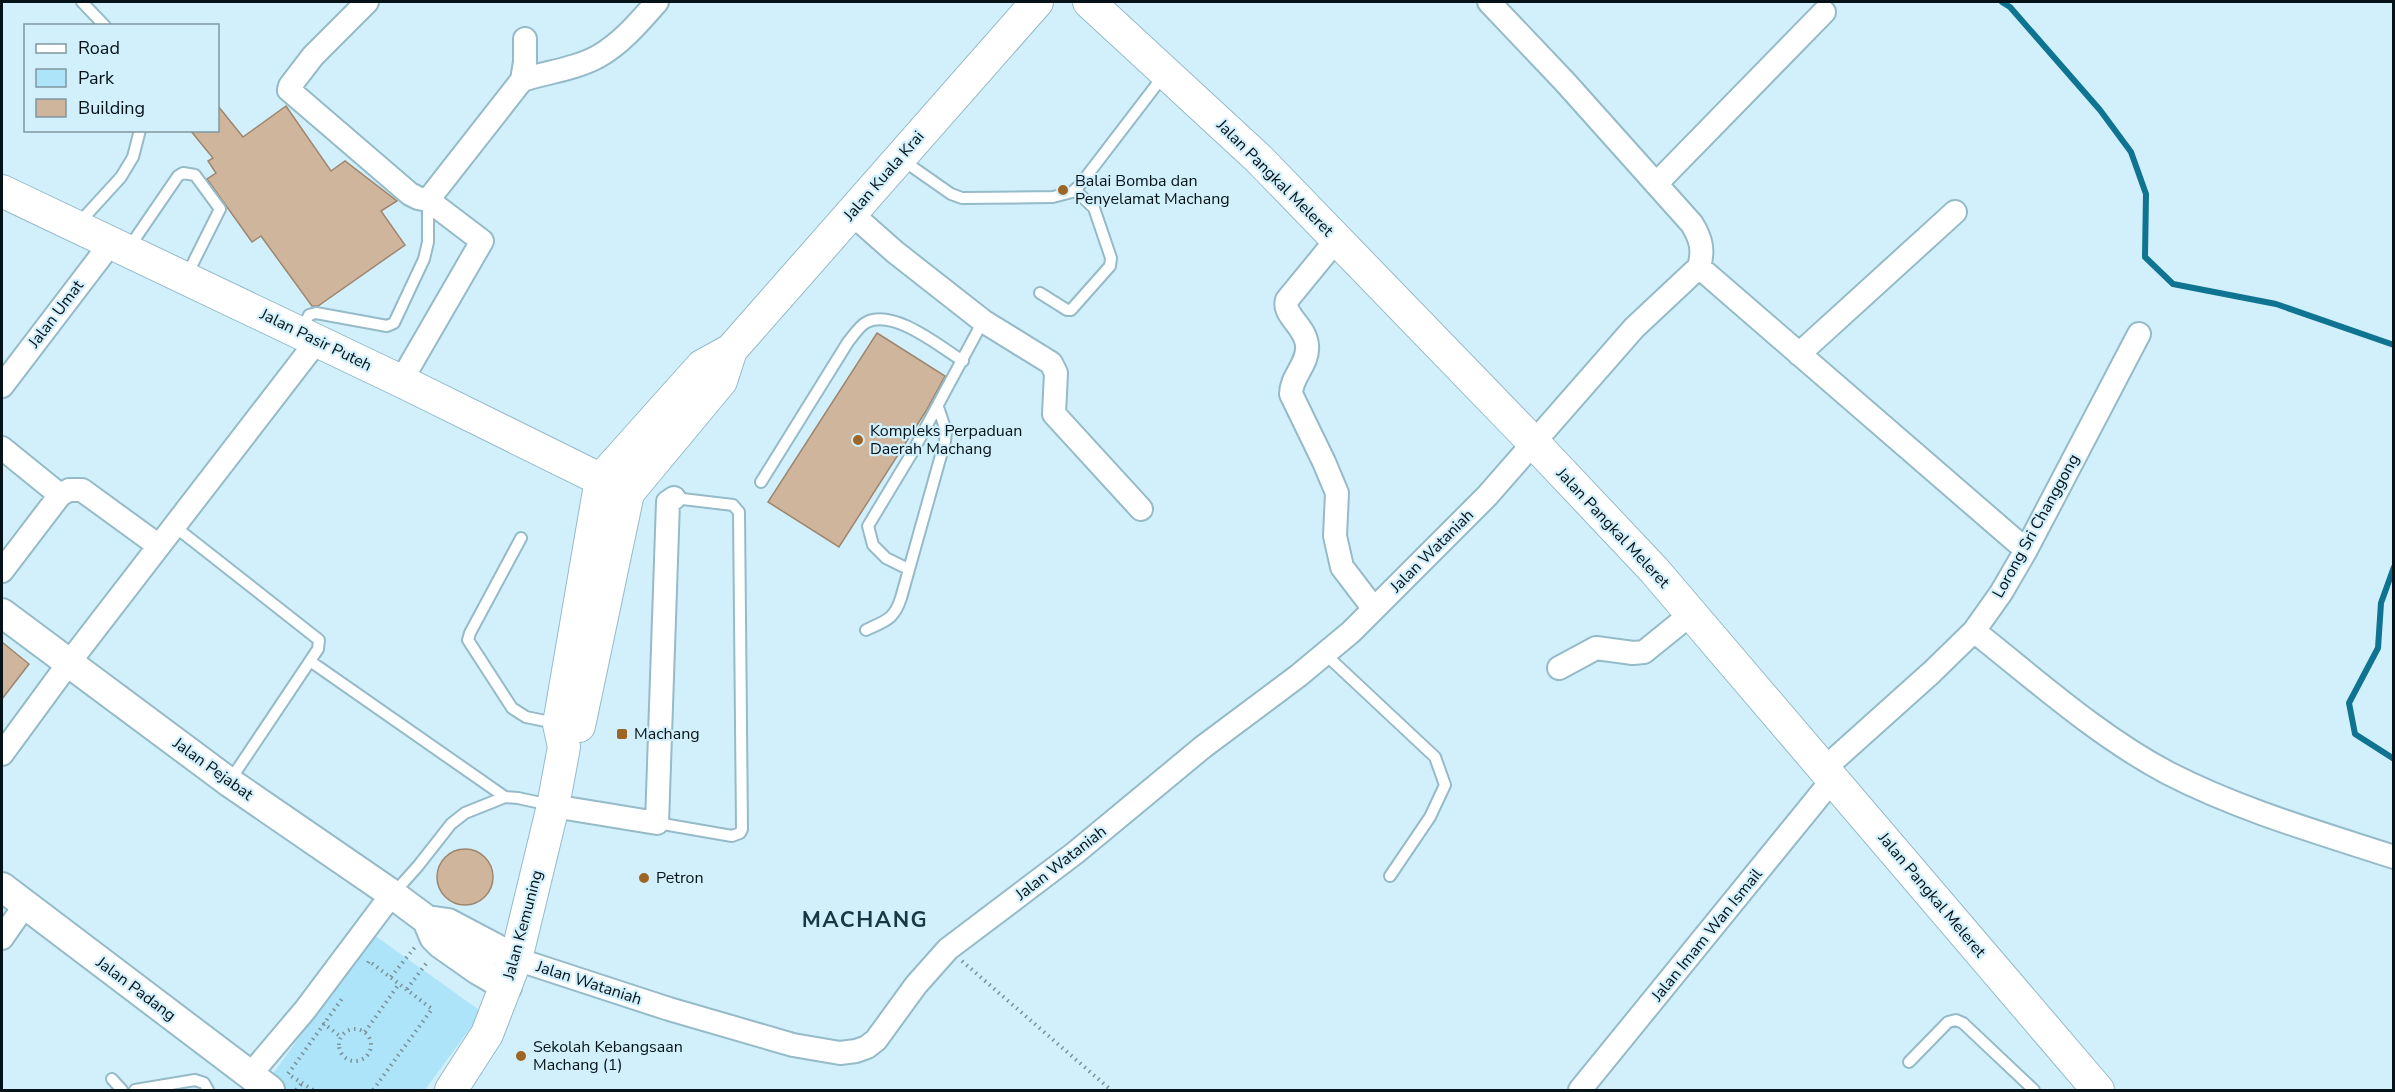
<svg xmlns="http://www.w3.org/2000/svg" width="2395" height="1092" font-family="'Nunito Sans',sans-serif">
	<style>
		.green { fill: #aee4f9 }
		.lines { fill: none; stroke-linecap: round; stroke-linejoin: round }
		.stream { stroke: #0e7491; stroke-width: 6 }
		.building { fill: #ceb59c; stroke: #9e866e; stroke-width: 1.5 }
		.service-casing { stroke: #95bac8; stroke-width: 14 }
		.minor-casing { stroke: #95bac8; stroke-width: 26 }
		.tertiary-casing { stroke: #95bac8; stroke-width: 32 }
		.secondary-casing { stroke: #95bac8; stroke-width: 34 }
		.path { stroke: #7a919a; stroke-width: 4; stroke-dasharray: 1.5 4.5; stroke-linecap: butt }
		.service { stroke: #fff; stroke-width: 10 }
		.minor { stroke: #fff; stroke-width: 22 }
		.tertiary { stroke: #fff; stroke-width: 28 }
		.secondary { stroke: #fff; stroke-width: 32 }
		.poi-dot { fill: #9e6623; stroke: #d2f0fc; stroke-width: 2 }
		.labels { text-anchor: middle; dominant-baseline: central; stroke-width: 4.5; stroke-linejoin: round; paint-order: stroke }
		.street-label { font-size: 16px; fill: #051217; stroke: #d2f0fc }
		.poi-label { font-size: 16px; fill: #051217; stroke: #d2f0fc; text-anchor: start }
		.district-label { font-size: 22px; font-weight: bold; letter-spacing: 1.5px; fill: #173945; stroke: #d2f0fc }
	</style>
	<rect width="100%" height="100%" fill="#d2f0fc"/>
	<path class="green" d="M374,935l108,77 -57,78h-140l-16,-11z"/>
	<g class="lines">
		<path class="stream" d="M2002,2l8,5 90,103 31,42 15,42 -1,63 28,27 103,20 118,41
			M2394,567l-13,36 -3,45 -29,55 6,31 39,25"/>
	</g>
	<path class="building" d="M218,106l25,31 43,-31 45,65 14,-10 52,40 -16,10 24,34 -87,61h-6l-51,-70 -9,6 -45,-63 9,-6 -8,-12 5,-3 -23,-28h28z
		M877,333l68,43 -19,35 -87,136 -71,-45z
		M2,642l27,22 -27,35z
		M437 877a28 28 0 1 1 56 0a28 28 0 1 1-56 0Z"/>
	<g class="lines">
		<defs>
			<path id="service" d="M82,2l23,24
				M901,159l50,35 11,4 91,-1 19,-5 7,-6 85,-111
				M78,224l43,-47 12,-20 7,-27
				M128,249l50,-73 5,-3 12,2 25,34 -33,66
				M1040,293l27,17h4l39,-44 1,-8 -17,-50 -19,-18
				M302,330l7,-15 7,-2 71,13 7,-3 30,-64 4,-17v-41
				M761,482l87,-140c5,-6 12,-17 19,-20 28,-13 73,25 96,39
				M174,526l145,114 -1,9 -89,133
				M521,538l-51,95 -2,7 44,68 14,9 29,6
				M908,569l-22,-11 -13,-13 -5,-19 44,-73 71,-132
				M866,630c19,-9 28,-10 35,-32l44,-157 1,-10 -8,-24
				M1325,654l110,103 10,28 -15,32 -40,59
				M310,661l195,136
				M657,823l75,13 8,-3 2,-4 -3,-317 -6,-7 -59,-7
				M393,894l25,-28 33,-42 14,-11 40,-16 13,1 32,7
				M1909,1062l39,-40 8,-2 7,3 71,67
				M112,1079l10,11
				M135,1090l60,-10 9,3 4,7"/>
			<path id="minor" d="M367,2l-54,54 -23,30 -1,4 121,104 8,4 10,2 54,41 -81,140
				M522,80c25,-8 54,-11 77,-24 23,-13 41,-35 58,-54
				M1656,184l168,-172
				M428,200l94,-120 3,-18v-23
				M852,214l43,38 88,69 68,42 5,10 -2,41 87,95
				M1337,239l-50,61c-5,15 18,25 20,45 2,19 -16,31 -16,49l33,68 13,31 -2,43 7,31 32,42
				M1699,267l327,283
				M1799,354l156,-142
				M2,386l109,-143
				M2,448l58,47 9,-5h13l77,56
				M2,571l58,-76
				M1974,631c62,49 124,105 194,142 72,37 149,59 226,84
				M1559,668l37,-20 37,5 11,-1 47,-38
				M2,754l66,-90 249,-323
				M1825,768l107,-96 42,-41 27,-38 25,-43 113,-216
				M553,806l104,17 11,-321 6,-4
				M2,938l23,-33
				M516,959l153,50 124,36 47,8 16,-2 11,-4 9,-7 40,-55 32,-36 127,-96 128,-106 95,-71 53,-44 136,-136 147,-168 65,-61c5,-17 2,-28 -7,-43l-127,-142 -76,-80
				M250,1075l55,-65 87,-116
				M1580,1090l253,-311"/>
			<path id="tertiary" d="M2,613l227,169 163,112 35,26 7,17 7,7 37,26 29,17
				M2,887l268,203
				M427,920l21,3 68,36"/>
			<path id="secondary" d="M1089,2l170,157 276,285 119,126 444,520
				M2,191l399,190 227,112
				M601,479l101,-113 29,-16 306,-348
				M579,726l49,-233 93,-112 10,-31
				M451,1090l36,-56 29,-75 37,-153 11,-59 -5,-23 42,-245"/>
		</defs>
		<use href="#service" class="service-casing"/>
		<use href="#minor" class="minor-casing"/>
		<use href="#tertiary" class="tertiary-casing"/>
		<use href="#secondary" class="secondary-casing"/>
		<path class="path" d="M962,961l149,129
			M368,963l1,-2 63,48 -59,81
			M391,977l24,-30
			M407,989l21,-28
			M323,1023l18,14
			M339 1045a16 16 0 1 1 32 0a16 16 0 1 1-32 0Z
			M365,1032l34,-48
			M296,1090l6,-7
			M313,1090l-25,-16 56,-78"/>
		<use href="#service" class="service"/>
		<use href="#minor" class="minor"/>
		<use href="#tertiary" class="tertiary"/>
		<use href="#secondary" class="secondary"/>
	</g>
	<g class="poi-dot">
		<circle cx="1063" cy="190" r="6"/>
		<circle cx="858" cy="440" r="6"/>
		<rect x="616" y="728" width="12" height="12" rx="3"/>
		<circle cx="644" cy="878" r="6"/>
		<circle cx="521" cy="1056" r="6"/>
	</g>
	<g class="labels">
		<g class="street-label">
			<text transform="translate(884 176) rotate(-49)">Jalan Kuala Krai</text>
			<text transform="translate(1275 178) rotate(45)">Jalan Pangkal Meleret</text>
			<text transform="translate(56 314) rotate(-53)">Jalan Umat</text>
			<text transform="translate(316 340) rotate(26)">Jalan Pasir Puteh</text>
			<text transform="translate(2036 526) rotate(-61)">Lorong Sri Changgong</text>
			<text transform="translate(1613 528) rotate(47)">Jalan Pangkal Meleret</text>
			<text transform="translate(1432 551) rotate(-45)">Jalan Wataniah</text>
			<text transform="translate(213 769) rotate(36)">Jalan Pejabat</text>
			<text transform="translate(1061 863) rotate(-38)">Jalan Wataniah</text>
			<text transform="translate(1932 895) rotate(50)">Jalan Pangkal Meleret</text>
			<text transform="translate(523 925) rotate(-75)">Jalan Kemuning</text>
			<text transform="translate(1707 935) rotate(-51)">Jalan Imam Wan Ismail</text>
			<text transform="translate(589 983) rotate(18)">Jalan Wataniah</text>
			<text transform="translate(136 989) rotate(37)">Jalan Padang</text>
		</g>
		<g class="poi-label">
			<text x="1075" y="181">Balai Bomba dan<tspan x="1075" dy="18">Penyelamat Machang</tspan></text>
			<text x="870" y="431">Kompleks Perpaduan<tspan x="870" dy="18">Daerah Machang</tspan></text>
			<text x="634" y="734">Machang</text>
			<text x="656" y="878">Petron</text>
			<text x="533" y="1047">Sekolah Kebangsaan<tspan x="533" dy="18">Machang (1)</tspan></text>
		</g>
		<g class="district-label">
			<text x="865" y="920">MACHANG</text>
		</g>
	</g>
	<rect width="2395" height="1092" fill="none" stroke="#051217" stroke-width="6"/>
	<rect x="24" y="24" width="195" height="108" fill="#d2f0fc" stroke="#8097a0" stroke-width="1.5"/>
	<rect x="36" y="44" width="30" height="9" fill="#ffffff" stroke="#8097a0" stroke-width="1.5"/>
	<text x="78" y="54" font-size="18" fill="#051217">Road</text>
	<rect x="36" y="69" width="30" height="18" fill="#aee4f9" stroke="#8097a0" stroke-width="1.5"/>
	<text x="78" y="84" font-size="18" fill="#051217">Park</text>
	<rect x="36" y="99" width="30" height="18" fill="#ceb59c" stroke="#8097a0" stroke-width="1.5"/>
	<text x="78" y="114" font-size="18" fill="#051217">Building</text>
</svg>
